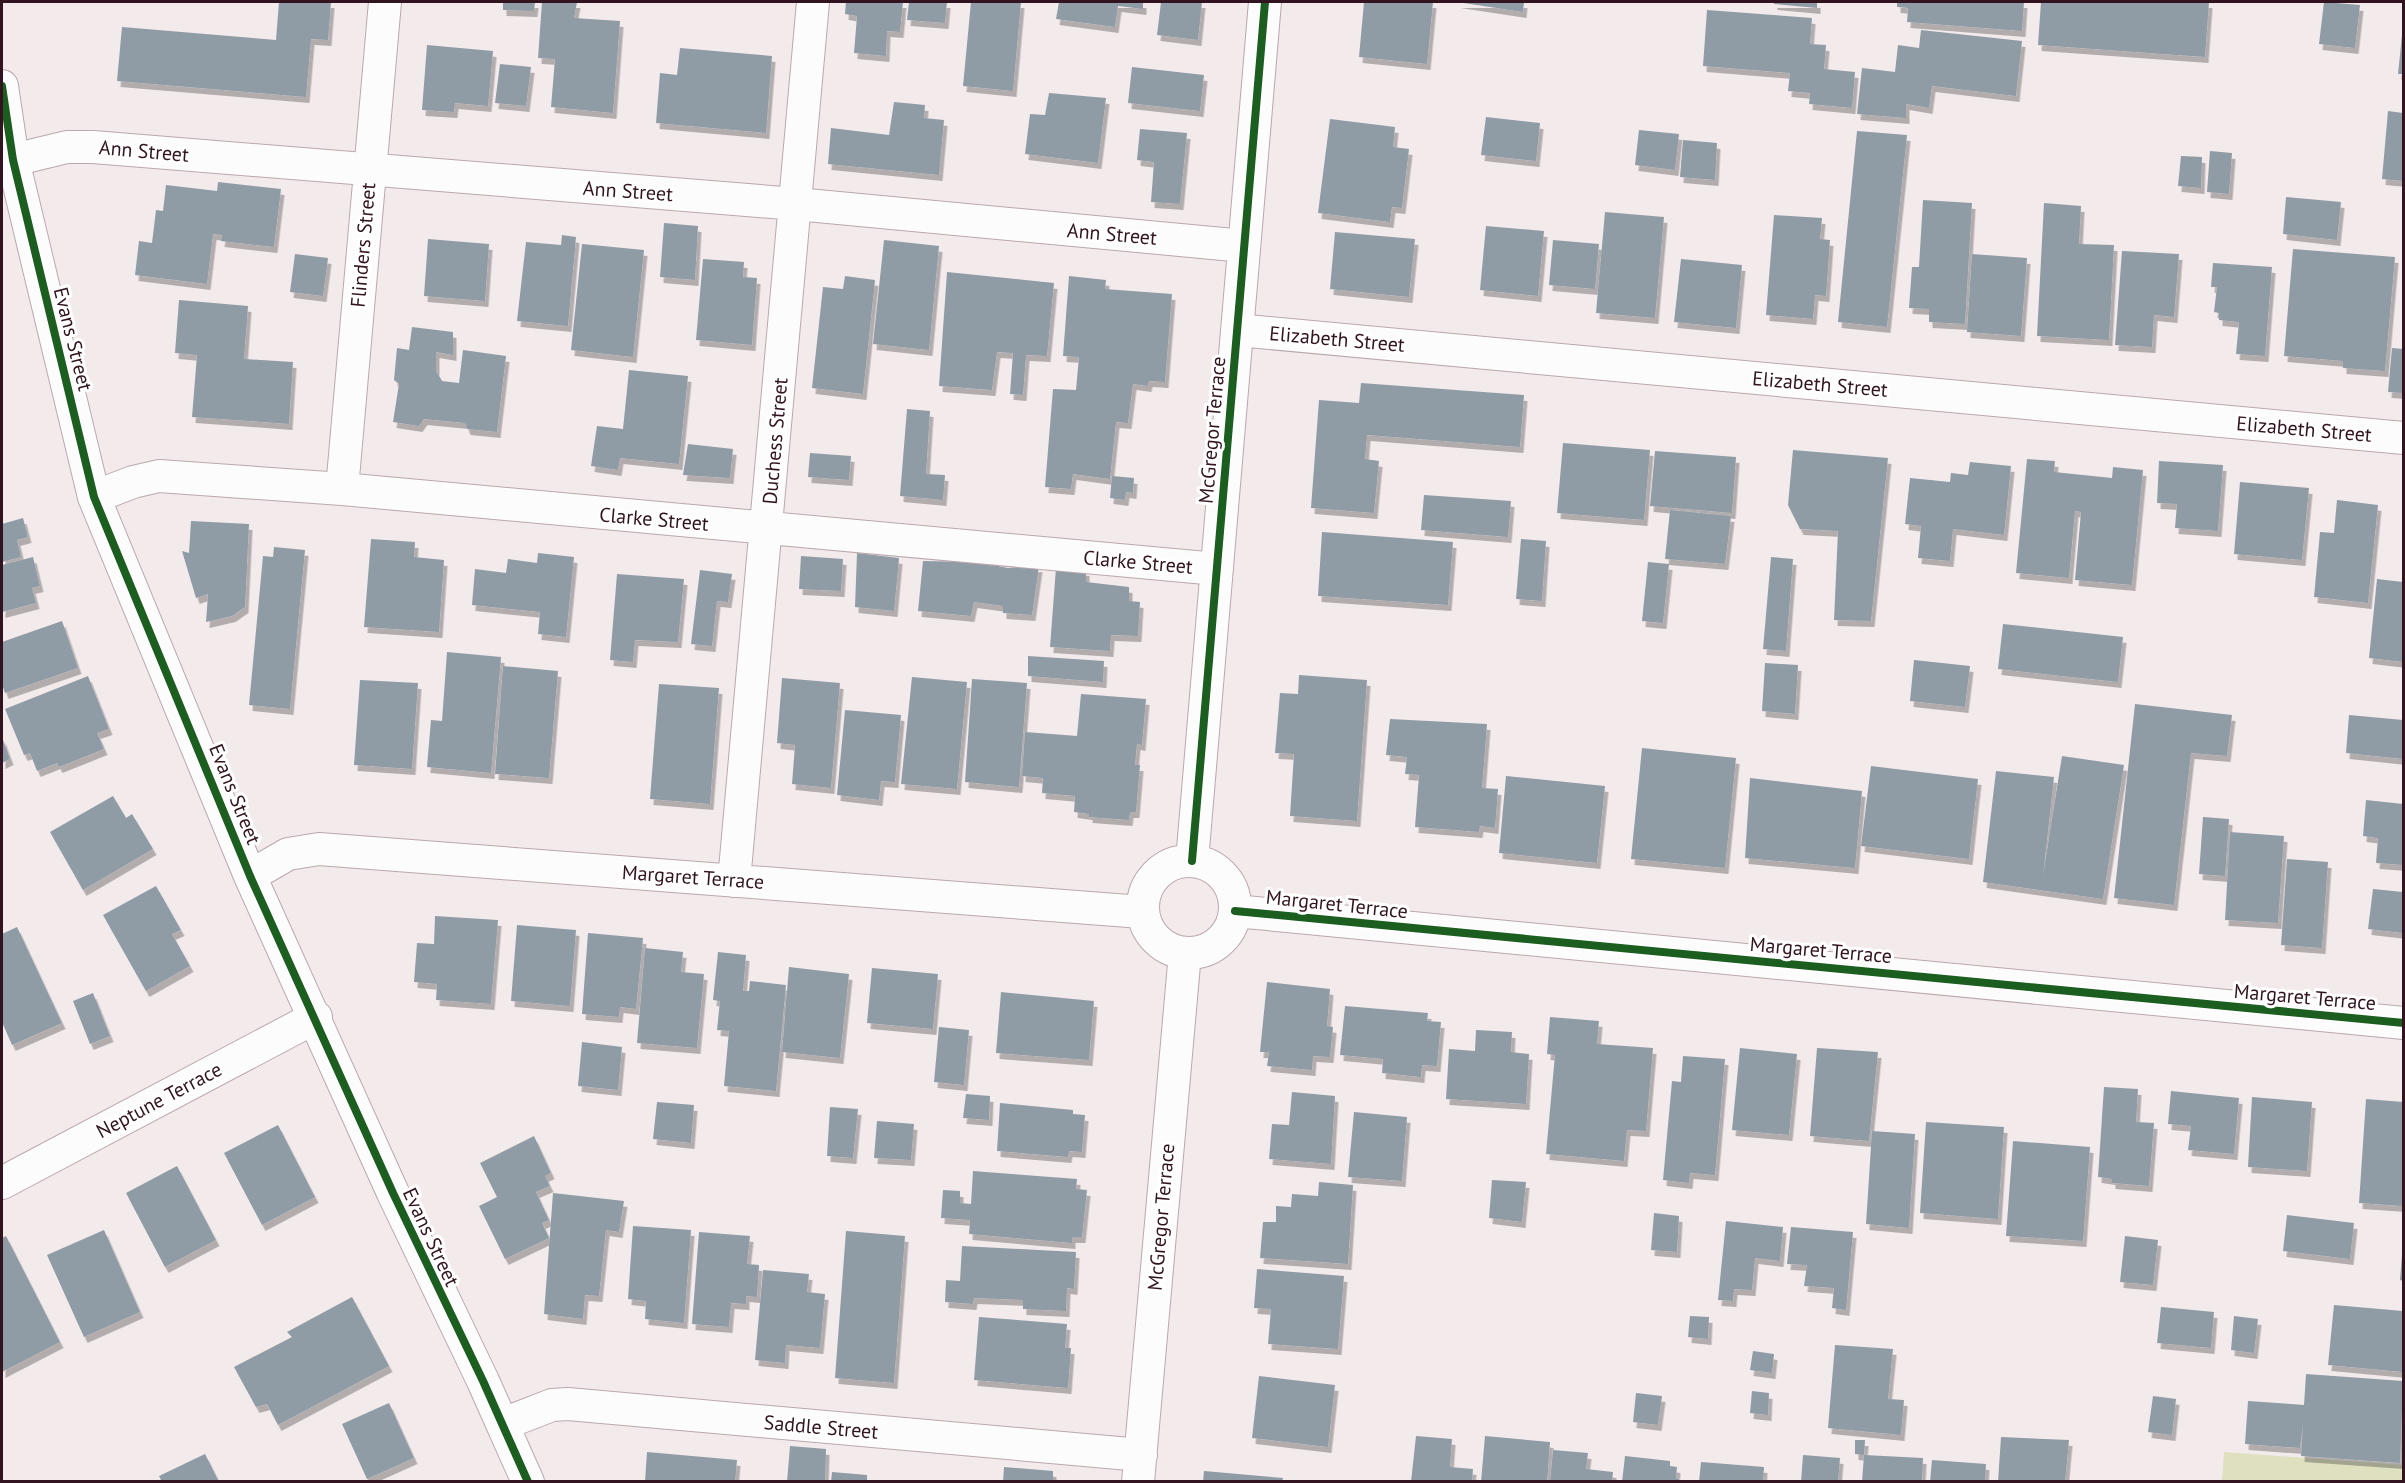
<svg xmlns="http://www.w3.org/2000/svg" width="2405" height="1483" font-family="'PT Sans',sans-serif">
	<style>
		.green { fill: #dee0c0 }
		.building { fill: #8f9ca5; filter: url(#shadow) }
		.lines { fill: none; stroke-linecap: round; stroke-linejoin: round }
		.minor-casing { stroke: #baa8ae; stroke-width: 34 }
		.minor { stroke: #fdfcfc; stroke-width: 32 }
		.cycleway-casing { stroke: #fff; stroke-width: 11 }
		.cycleway { stroke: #1b5e20; stroke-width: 8 }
		.labels { text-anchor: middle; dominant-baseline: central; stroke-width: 6; stroke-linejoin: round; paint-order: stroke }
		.street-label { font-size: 20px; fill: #321420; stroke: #fff }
	</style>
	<defs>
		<filter id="shadow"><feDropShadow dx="3.5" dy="6" stdDeviation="0" flood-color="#0004"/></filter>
	</defs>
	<rect width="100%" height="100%" fill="#f3eaec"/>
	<path class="green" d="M2224,1452l179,13v16h-181z"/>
	<path class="building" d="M279,2h52l-3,38 -17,-1 -5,58 -189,-16 5,-54 154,13z
		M503,2h32l-1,9 -31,-1z
		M542,2h35l-3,16 46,3 -7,92 -62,-6 4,-48 -17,-1z
		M846,2h57l-3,30 -13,-1 -1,25 -32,-3 3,-37 -12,-2z
		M909,2h38l-2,21 -38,-3z
		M971,2h50l-8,89 -50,-5z
		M1059,2h84v7l-25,-3 -3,21 -59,-8z
		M1161,2h41l-4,38 -41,-5z
		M1364,2h69l-6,62 -68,-7z
		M1457,2h67l-1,10z
		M1774,2h43v6l-43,-4z
		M1897,2h127l-2,29 -115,-9 1,-14 -11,-1z
		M2041,2h168l-4,55 -167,-12z
		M2324,2l36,3 -5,43 -36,-4z
		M1707,10l105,8 -2,26 16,1 -2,24 31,3 -3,36 -43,-4 1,-11 -22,-2 2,-18 -87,-7z
		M1921,30l101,11 -6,55 -84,-10 -3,22 -23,-4v14l-49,-4 5,-46 33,4 3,-27 21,3z
		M2402,35h1v39h-5z
		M427,45l66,6 -5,55 -33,-3 -1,9 -32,-2z
		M680,48l92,8 -6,77 -110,-10 4,-50 17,2z
		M500,64l31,3 -5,39 -31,-3z
		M1132,67l72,8 -4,36 -72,-8z
		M1049,93l57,5 -8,65 -73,-9 5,-40 15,1z
		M894,102l31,3 -1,13 20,2 -5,55 -111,-11 3,-36 58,7z
		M2388,111l15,2v68l-21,-2z
		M1486,117l54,6 -4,38 -55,-6z
		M1330,119l65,8 -2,20 16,2 -7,59 -10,-1 -2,15 -72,-9z
		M1140,129l47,4 -7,71 -29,-2 3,-40 -17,-2z
		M1639,130l40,4 -4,36 -40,-5z
		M1857,131l50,4 -20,192 -49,-5z
		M1683,140l34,3 -2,37 -35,-3z
		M2210,151l22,2 -3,41 -22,-2z
		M2181,156l21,1 -1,31 -23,-2z
		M218,182l63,7 -7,58 -53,-6 1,-6 -9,-1 -6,50 -72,-9 4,-34 13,2 4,-33 7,1 3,-26 51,6z
		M2286,197l55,5 -4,38 -54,-6z
		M1923,200l49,3 -7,121 -36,-2v-13l-20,-1 3,-41h7z
		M2044,203l37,3 -2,38 35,1 -5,95 -72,-4z
		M1605,212l59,5 -9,101 -59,-5z
		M1774,215l48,3 -2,21 10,1 -4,56 -11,-1 -2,24 -47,-4z
		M664,223l34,3 -3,54 -35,-3z
		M1486,226l58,5 -6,65 -58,-6z
		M1335,232l80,7 -6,58 -79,-8z
		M562,235l14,2 -8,89 -51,-5 9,-79 35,3z
		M428,239l61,5 -4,57 -61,-5z
		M884,240l55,6 -10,104 -56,-6z
		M1553,240l46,4 -4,45 -46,-4z
		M582,244l62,6 -11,107 -62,-7z
		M2293,249l102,8 -10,114 -42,-3v-7l-59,-5z
		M2122,251l57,3 -5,63 -20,-2 -2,32 -37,-2z
		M295,254l33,4 -5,38 -33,-4z
		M1972,254l55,4 -6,78 -54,-4z
		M703,259l41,3 -1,15 14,1 -5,67 -56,-5z
		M1681,259l61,6 -6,63 -62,-6z
		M2213,263l59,4 -7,89 -29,-2 3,-32 -20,-2v-7l-5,-1 3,-25h-6z
		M947,272l107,11 -7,73 -21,-1 -3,40 -13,-1 3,-41 -16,-1 -5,38 -53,-4z
		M845,276l30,4 -12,114 -51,-6 11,-101 20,2z
		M1069,276l37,4 -1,9 67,5 -7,88 -16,-1 -1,5 -15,-2 -5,39 -12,-1 -6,57 -37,-5 -2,15 -26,-2 8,-98 23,1 3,-33 -16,-1z
		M179,300l69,6 -4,53 49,3 -4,62 -97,-7 5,-62 -22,-2z
		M412,327l41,5v23l-17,-3v19l6,10 17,2 4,-33 43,6 -9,76 -30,-3 -2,-6 -41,-4 -5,7 -26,-4 6,-38 -5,-4 3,-32 12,2z
		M2392,348l11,1v44l-15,-1z
		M629,370l59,6 -9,88 -59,-6 -2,12 -27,-4 6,-40 26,3z
		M1361,383l163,12 -4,52 -153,-12 -2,24 14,2 -5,52 -63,-5 8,-108 40,3z
		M907,409l23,2 -4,63 19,1 -2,25 -43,-4z
		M1563,443l87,7 -6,70 -87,-7z
		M688,444l45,5 -3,29 -47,-3z
		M1793,450l95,8 -17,163 -37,-1 4,-89 -38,-2 -12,-24z
		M1655,451l81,6 -4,56 -82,-7z
		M810,453l41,3 -2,24 -41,-3z
		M2027,459l28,2 -1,11 58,6 1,-11 30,3 -11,115 -57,-5 6,-68 -6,-1 -6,67 -53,-5z
		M2159,461l64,4 -5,66 -43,-3 2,-24 -20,-1z
		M1970,462l41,4 -7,69 -51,-6 -3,32 -32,-3 3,-32 -16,-2 5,-46 40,4 1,-9 17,2z
		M1112,476l22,2 -1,15 -7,-1 -1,8 -15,-2z
		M2240,482l69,6 -7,72 -68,-6z
		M1424,495l87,6 -3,36 -87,-7z
		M2337,500l41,5 -10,98 -54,-6 6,-65 14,1z
		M1670,510l61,6 -6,48 -60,-5z
		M23,518l5,19 -11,3 4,17 -19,5v-38z
		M191,521l58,3 -4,83 -13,9 -26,6 2,-28 -12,4 -14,-47 7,2z
		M1322,532l131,10 -5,63 -130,-9z
		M371,539l44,3 -1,15 30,3 -5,72 -75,-5z
		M1521,539l25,2 -4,60 -26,-2z
		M274,547l31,3 -15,159 -41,-4 14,-149 10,1z
		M538,553l36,4 -8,80 -28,-3 2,-22 -68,-7 3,-36 31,4 2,-14 29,4z
		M857,553l42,5 -5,53 -39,-4z
		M801,556l42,3 -2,32 -42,-2z
		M33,557l7,29 -8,2 4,15 -34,9v-47z
		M1771,557l22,2 -7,92 -23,-2z
		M923,561l55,1 30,6 31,-2 -7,49 -29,-2v-7l-29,-4 -3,14 -53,-5z
		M1648,562l21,2 -6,59 -21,-2z
		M1056,568l30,2v12l43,5v14l11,1 -2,34 -27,-1 -1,16 -60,-4z
		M700,570l32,4 -4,28 -11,-1 -5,45 -21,-2z
		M617,574l67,5 -6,63 -43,-2 -2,22 -23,-2z
		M2377,579l26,3v80l-34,-4z
		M62,621l16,47 -73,25 -3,-9v-42z
		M2003,624l120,13 -5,45 -120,-13z
		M447,652l54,5 -10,116 -64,-6 4,-47 11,1z
		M1028,656l76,5 -1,21 -75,-6z
		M1914,660l56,6 -5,41 -55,-6z
		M1765,663l33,2 -3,49 -33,-3z
		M503,666l55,5 -9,107 -54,-4z
		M1299,675l68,5 -10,141 -67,-5 4,-62 -19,-1 5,-60 18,1z
		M88,676l21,53 -12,4 7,16 -45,18 -2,-4 -20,8 -7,-18 -6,2 -19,-46z
		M912,677l55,5 -10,107 -56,-5z
		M782,678l58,5 -9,105 -39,-4 3,-39 -18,-2z
		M972,679l55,4 -8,104 -54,-5z
		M360,680l58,3 -6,86 -58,-4z
		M659,684l60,4 -9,116 -60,-5z
		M1081,694l65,5 -4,46 -5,-1 -2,21h5l-4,47h-6l-1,8 -40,-3v-3l-15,-2 1,-16 -33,-3 1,-15 -21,-2 3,-44 52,4z
		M2135,704l97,11 -5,41 -36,-3 -17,152 -60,-7z
		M845,710l56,5 -6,67 -14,-1 -2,19 -42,-5z
		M2349,715l54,5v39l-57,-6z
		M1390,719l97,5 -5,64 16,1 -3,39 -15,-2 -1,6 -64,-5 4,-52 -14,-1 2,-17 -21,-2z
		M2,737l8,22 -8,4z
		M1642,748l94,10 -11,110 -94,-9z
		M2062,756l62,9 -21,134 -120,-17 13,-111 58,6 -11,99z
		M1871,766l107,13 -9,80 -108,-13z
		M1506,776l99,10 -8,77 -98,-10z
		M1750,778l112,13 -7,77 -110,-10z
		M113,796l13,22 6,-4 21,35 -70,41 -33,-58z
		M2366,800l37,4v61l-27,-2 2,-25 -15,-2z
		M2203,817l26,2 -4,57 -26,-2z
		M2230,832l54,4 -6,87 -53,-3z
		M2287,859l41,3 -6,86 -41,-3z
		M156,886l25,44 -9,4 18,32 -44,25 -43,-76z
		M2373,889l30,3v41l-35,-4z
		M435,916l63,4 -7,84 -55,-4 1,-16 -23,-2 3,-39 17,1z
		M517,925l59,5 -6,76 -59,-5z
		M17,927l45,96 -50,22 -10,-23v-88z
		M588,933l55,5 -7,71 -16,-2 -1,10 -37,-3z
		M645,948l38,4 -2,20 23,2 -7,74 -60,-5z
		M718,952l28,3 -3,36h6l1,-10 36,4 -10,106 -52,-5 5,-55 -12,-1 3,-29 -7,-1z
		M789,967l60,7 -9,84 -58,-6z
		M872,968l66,6 -5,55 -66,-6z
		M1267,982l63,7 -3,37 6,1 -3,30 -17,-1 -1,14 -45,-4 2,-14h-9z
		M1001,992l93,9 -5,59 -93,-7z
		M93,993l17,43 -20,8 -17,-43z
		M1345,1006l83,7 -1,8 14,1 -4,44 -15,-1 -1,12 -39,-4 1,-14 -43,-4z
		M1550,1017l49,4 -2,23 56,4 -7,83 -19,-1 -3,31 -78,-7 9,-99 -8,-1z
		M939,1027l30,3 -5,55 -30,-3z
		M1476,1030l36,2 -1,20 18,2 -3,50 -80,-5 3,-50 26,2z
		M582,1042l40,5 -4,43 -40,-4z
		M1740,1048l57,6 -8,81 -57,-5z
		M1817,1048l61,4 -9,89 -59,-5z
		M1683,1056l42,3 -10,116 -25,-2 -1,10 -26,-3 9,-99 9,1z
		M2104,1087l34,2 -2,33 18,1 -5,63 -37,-3v-4l-14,-2z
		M2171,1091l68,7 -5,56 -46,-4 3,-24 -23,-2z
		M1292,1092l43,4 -4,68 -62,-5 3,-35 17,1z
		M966,1094l24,2 -1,24 -26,-2z
		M2252,1097l60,5 -5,69 -59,-4z
		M2366,1099l37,3v104l-44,-3z
		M657,1102l37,3 -3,38 -38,-4z
		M1000,1103l73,7v4l12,1 -3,37 -13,-1 -1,6 -71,-6z
		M830,1107l28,2 -5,49 -26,-2z
		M1354,1112l53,5 -5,64 -54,-4z
		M877,1121l37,3 -3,36 -37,-2z
		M1926,1122l78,5 -6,92 -78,-6z
		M278,1125l37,72 -53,28 -38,-72z
		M1872,1131l43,3 -6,94 -43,-4z
		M534,1136l17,37 -6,3 5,10 -14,6 13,28 -7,3 7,15 -44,21 -26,-53 18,-9 -17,-34z
		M2013,1141l77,6 -7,94 -77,-5z
		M177,1166l39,74 -51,27 -39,-74z
		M973,1171l104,8 -1,10 11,1 -5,47h-10v6l-103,-9 1,-14 -29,-2 2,-28 17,1v12l11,1z
		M1492,1180l34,2 -4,40 -33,-4z
		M1319,1182l34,3 -5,79 -88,-6 3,-36h13v-16l15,1 1,-13 26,2z
		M553,1193l71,8 -5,31 -13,-2 -7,66 -14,-1 -2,24 -39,-5z
		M1654,1213l25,3 -2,36 -26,-2z
		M2287,1215l67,8 -4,36 -67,-8z
		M1726,1221l57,6 -3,34 -25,-3 -3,32 -18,-1 -1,12 -15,-1z
		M633,1226l58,4 -7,93 -39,-4 1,-18 -18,-2z
		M1791,1227l62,5 -7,78 -14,-2 2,-20 -30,-2 3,-21 -20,-1z
		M104,1230l36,82 -56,25 -37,-82z
		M846,1231l59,5 -11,147 -59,-5z
		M699,1232l51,4 -3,28 12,1 -2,32 -11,-1v8l-15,-1 -2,24 -37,-3z
		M6,1236l54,106 -58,30v-134z
		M2125,1236l33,4 -5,45 -33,-3z
		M962,1246l114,6 -2,37 -7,-1 -1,23 -43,-2v-9l-49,-2 -1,6 -28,-2 1,-22 14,1z
		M2402,1255h1v26l-3,-1z
		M1257,1269l87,7 -6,73 -70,-5 3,-35 -17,-1z
		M763,1270l46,4 -2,18 18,2 -5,54 -34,-3 -1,18 -30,-3z
		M352,1297l37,69 -111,59 -11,-21 -11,3 -22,-40 58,-30 -5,-5z
		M2334,1305l69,6v61l-75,-7z
		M2161,1307l53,5 -3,36 -54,-5z
		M1690,1316l19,1 -1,22 -20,-2z
		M2234,1316l24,3 -4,34 -23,-3z
		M979,1317l88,7 -2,24h6l-3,40 -94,-8z
		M1835,1345l58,4 -5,50 16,1 -3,35 -73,-7z
		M1753,1351l21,3 -2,19 -22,-3z
		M2306,1374l97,7 -3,82 -99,-7 2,-32 -3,24 -55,-4 3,-43 56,4z
		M1259,1376l76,9 -7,62 -76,-9z
		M1752,1391l17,2 -1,22 -18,-2z
		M1636,1393l26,3 -4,29 -25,-3z
		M2153,1396l23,3 -4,36 -24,-3z
		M389,1403l25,55 -47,21 -25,-55z
		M1416,1436l36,3 -2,28 23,2 -1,13h-61z
		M1485,1436l65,6 -3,40h-66z
		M2001,1437l68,3 -4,42h-67z
		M1855,1440h10l-1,15 59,3 -1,24h-60l2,-27 -9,-1z
		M790,1446l36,3 -1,33h-38z
		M1553,1450l35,3 -2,16 27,3 -1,10h-62z
		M647,1452l90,8 -2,22h-90z
		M205,1454l14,28h-57l-3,-6z
		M1803,1455l37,3 -2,24h-37z
		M1625,1456l45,5v5l7,1 -1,11 8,4h-62z
		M1932,1460l54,4 -1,18h-55z
		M1701,1462l63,5 -1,15h-64z
		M1004,1467l49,4v11h-50z
		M1204,1471l79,7 -1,4h-79z
		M832,1472l35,3v7h-36z"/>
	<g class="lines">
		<defs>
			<path id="minor" d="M2,86l11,74 81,337 156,379 143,317 90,188 45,101
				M13,160l54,-13h26l703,57 448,42
				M1237,330l1167,108
				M342,489l43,-487
				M94,497l39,-15 26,-6 183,13 875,80
				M1143 907a46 46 0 1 1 92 0a46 46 0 1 1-92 0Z
				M1192,861l73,-859
				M250,876l38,-22 31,-5 823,63
				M734,881l79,-879
				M1235,911l1169,112
				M2,1183l314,-166
				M503,1424l49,-19 16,-1 573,51
				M1138,1482l47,-529"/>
		</defs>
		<use href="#minor" class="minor-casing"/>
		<use href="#minor" class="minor"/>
		<defs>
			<path id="cycleway" d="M2,86l11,74 81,337 156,379 143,317 90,188 45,101
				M1192,861l73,-859
				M1235,911l1169,112"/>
		</defs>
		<use href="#cycleway" class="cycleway-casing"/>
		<use href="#cycleway" class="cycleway"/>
	</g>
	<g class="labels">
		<g class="street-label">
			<text transform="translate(144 151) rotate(5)">Ann Street</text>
			<text transform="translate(628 191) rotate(4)">Ann Street</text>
			<text transform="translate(1112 234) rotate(5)">Ann Street</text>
			<text transform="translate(363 245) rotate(-85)">Flinders Street</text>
			<text transform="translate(73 339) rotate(76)">Evans Street</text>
			<text transform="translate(1337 339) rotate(5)">Elizabeth Street</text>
			<text transform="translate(1820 384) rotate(5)">Elizabeth Street</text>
			<text transform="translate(2304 429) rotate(5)">Elizabeth Street</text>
			<text transform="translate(1212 430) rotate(-85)">McGregor Terrace</text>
			<text transform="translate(775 441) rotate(-85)">Duchess Street</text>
			<text transform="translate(654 519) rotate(5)">Clarke Street</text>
			<text transform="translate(1138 562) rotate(5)">Clarke Street</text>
			<text transform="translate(235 794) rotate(68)">Evans Street</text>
			<text transform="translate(693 877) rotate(4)">Margaret Terrace</text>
			<text transform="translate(1337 904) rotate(6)">Margaret Terrace</text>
			<text transform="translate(1821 950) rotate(5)">Margaret Terrace</text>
			<text transform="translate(2305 997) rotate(5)">Margaret Terrace</text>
			<text transform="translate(159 1100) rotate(-28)">Neptune Terrace</text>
			<text transform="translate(1161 1217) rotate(-85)">McGregor Terrace</text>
			<text transform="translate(431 1237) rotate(65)">Evans Street</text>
			<text transform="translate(821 1427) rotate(5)">Saddle Street</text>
		</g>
	</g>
	<rect width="2405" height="1483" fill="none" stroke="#321420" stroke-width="6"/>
</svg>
